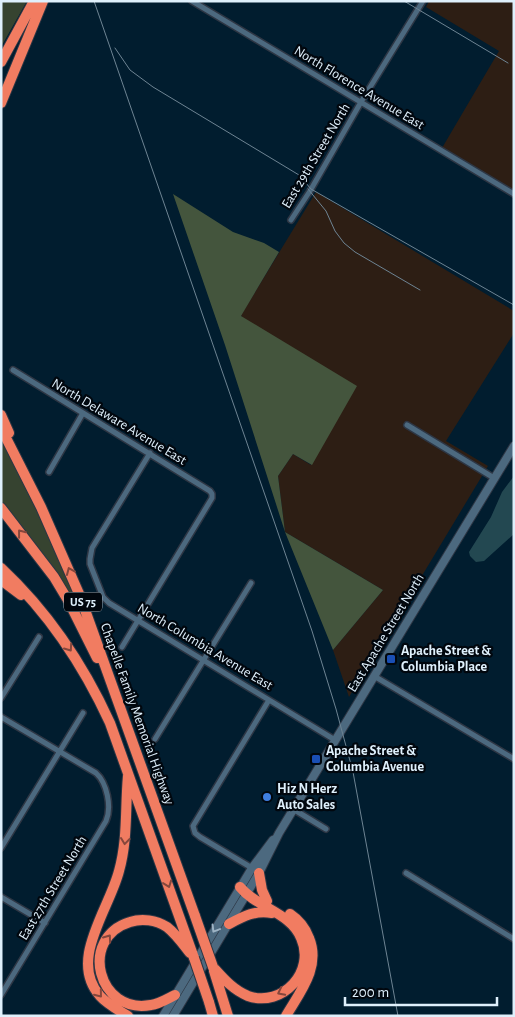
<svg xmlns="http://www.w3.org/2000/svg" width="515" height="1017" font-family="'Alegreya Sans',sans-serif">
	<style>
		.industrial { fill: #2d1e14 }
		.green { fill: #364330 }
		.forest { fill: #44553d }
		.water { fill: #234851 }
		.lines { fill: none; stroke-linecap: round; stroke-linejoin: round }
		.minor-casing { stroke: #2d3644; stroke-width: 8 }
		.secondary-casing { stroke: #2d3644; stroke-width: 10 }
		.motorway-casing { stroke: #2d3644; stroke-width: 12 }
		.minor { stroke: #4c697f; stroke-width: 5 }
		.secondary { stroke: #4c697f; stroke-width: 8 }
		.motorway { stroke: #f17c61; stroke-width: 10 }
		.rail { stroke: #6e8493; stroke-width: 1 }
		.motorway-bridge-casing { stroke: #2d3644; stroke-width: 12; stroke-linecap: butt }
		.motorway-bridge { stroke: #f17c61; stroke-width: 10 }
		.oneway { stroke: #85473c }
		.oneway2 { stroke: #9db3c4 }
		.transit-dot { fill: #1a4fb4; stroke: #01070e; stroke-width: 2 }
		.shop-dot { fill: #3f7fe0; stroke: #01070e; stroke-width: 2 }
		.labels { text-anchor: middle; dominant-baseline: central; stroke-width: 4.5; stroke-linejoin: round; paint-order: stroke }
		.shield { fill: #01070e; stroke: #9caab5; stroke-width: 1 }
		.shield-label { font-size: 12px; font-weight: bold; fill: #dff0fc }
		.street-label { font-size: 14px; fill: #dff0fc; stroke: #01070e }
		.poi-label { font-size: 14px; font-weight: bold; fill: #dff0fc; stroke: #01070e; text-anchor: start }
	</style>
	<rect width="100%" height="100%" fill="#011d2f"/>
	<path class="industrial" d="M429,1h85v190l-72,-43 57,-97 -73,-44z
		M316,192l198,119v22l-68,108 42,25 -139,231 -16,-47 50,-60 -98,-58 -7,-56 15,-22 18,11 -70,-150z"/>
	<path class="green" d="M1,1h26l-26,46z
		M1,437l27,50 47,109 -5,1 -69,-95z"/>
	<path class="forest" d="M173,194l60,38 31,11 15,9 -38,64 116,70 -45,79 -19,-11 -15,22 7,56 98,58 -50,60 -48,-118 -60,-187z"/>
	<path class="water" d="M514,476v58l-30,27 -8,1 -6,-6 -1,-4 22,-35 11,-25z"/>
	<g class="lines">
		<defs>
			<path id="minor" d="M192,1l322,193
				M291,220l19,-29 51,-89 62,-101
				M13,370l197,121 2,3v4l-90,149
				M407,425l87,53
				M150,453l-58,95 -2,11v5l13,33 6,6 226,137
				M49,472l34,-59
				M374,676l140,83
				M1,698l38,-61
				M1,717l95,56c11,10 16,34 10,48l-105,174
				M155,739l96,-156
				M293,809l33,20
				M1,848l82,-135
				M252,868l-52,-31 -5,-4 -2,-7 76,-126
				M406,873l108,66
				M1,897l44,26"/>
			<path id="secondary" d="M163,1016l89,-148 21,-28
				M173,1016l86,-143 20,-40 235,-387"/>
			<path id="motorway" d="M1,62l33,-61
				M1,103l42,-102
				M1,415l8,18
				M1,428l40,79 39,89 115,320
				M1,508l53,69 15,25 28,56
				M1,568c47,44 82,96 109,155l84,235
				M1,580l20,15
				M259,873l3,17 5,11
				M229,924c15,-8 26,-14 43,-11
				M213,967c10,11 20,23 35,29 35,12 68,-25 53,-58 -11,-26 -44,-30 -61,-51
				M214,971l14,45
				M175,995c-8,4 -16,9 -24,10 -53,10 -73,-67 -21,-83 12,-4 26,-2 37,5 9,7 16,17 23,26
				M209,1002l4,14
				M128,1016c-10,-6 -21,-12 -28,-20 -32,-36 9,-86 19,-125 9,-32 6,-63 9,-95
				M286,1016c14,-24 35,-49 23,-78 -4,-11 -10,-18 -19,-24"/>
		</defs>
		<use href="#minor" class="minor-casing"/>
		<use href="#secondary" class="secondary-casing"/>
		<use href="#motorway" class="motorway-casing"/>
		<use href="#minor" class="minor"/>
		<use href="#secondary" class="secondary"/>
		<use href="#motorway" class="motorway"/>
		<path class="rail" d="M94,1l218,630 24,78 17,63 45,244
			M404,1l104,62
			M115,48l15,22 23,17 146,88 12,14 203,116
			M308,189l18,22 9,20 9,12 11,9 65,38"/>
		<defs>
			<path id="motorway-bridge" d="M195,916l18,51
				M194,958l15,44"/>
		</defs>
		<use href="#motorway-bridge" class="motorway-bridge-casing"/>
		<use href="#motorway-bridge" class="motorway-bridge"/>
	</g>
	<defs><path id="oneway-chevron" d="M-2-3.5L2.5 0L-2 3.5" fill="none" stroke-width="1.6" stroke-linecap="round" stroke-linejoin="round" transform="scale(1.25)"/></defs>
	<g class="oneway">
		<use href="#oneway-chevron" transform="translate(21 533) rotate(-128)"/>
		<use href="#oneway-chevron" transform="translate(70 571) rotate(-113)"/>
		<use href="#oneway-chevron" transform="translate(69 648) rotate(55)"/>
		<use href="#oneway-chevron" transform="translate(125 841) rotate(97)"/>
		<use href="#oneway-chevron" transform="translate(168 884) rotate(70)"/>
		<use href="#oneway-chevron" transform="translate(108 938) rotate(-54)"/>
		<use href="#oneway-chevron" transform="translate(281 992) rotate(153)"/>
		<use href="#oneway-chevron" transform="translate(99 994) rotate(51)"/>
	</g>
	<use class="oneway2" href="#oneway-chevron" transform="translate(215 929) rotate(121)"/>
	<g class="transit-dot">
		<rect x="386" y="654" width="10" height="10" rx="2.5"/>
		<rect x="311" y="754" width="10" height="10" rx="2.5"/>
	</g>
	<circle class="shop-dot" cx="267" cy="797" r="5"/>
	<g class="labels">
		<rect class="shield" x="64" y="592.5" width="38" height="19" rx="4"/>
		<g class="shield-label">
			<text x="83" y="602">US 75</text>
		</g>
		<g class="street-label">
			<text transform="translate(359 88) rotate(31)">North Florence Avenue East</text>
			<text transform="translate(316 156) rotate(-59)">East 29th Street North</text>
			<text transform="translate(119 422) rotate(31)">North Delaware Avenue East</text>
			<text transform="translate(386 633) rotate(-59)">East Apache Street North</text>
			<text transform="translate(205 647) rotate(31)">North Columbia Avenue East</text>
			<text transform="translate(137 714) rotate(70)">Chapelle Family Memorial Highway</text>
			<text transform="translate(53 888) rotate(-59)">East 27th Street North</text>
		</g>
		<g class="poi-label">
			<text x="401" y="651">Apache Street &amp;<tspan x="401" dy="16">Columbia Place</tspan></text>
			<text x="326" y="751">Apache Street &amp;<tspan x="326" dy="16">Columbia Avenue</tspan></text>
			<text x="277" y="789">Hiz N Herz<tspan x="277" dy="16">Auto Sales</tspan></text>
		</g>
	</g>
	<rect width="515" height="1017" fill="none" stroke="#dff0fc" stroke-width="5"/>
	<path d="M345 997v8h152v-8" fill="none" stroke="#dff0fc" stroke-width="2.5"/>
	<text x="352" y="997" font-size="15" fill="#dff0fc" stroke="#01070e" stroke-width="4" paint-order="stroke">200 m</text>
</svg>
